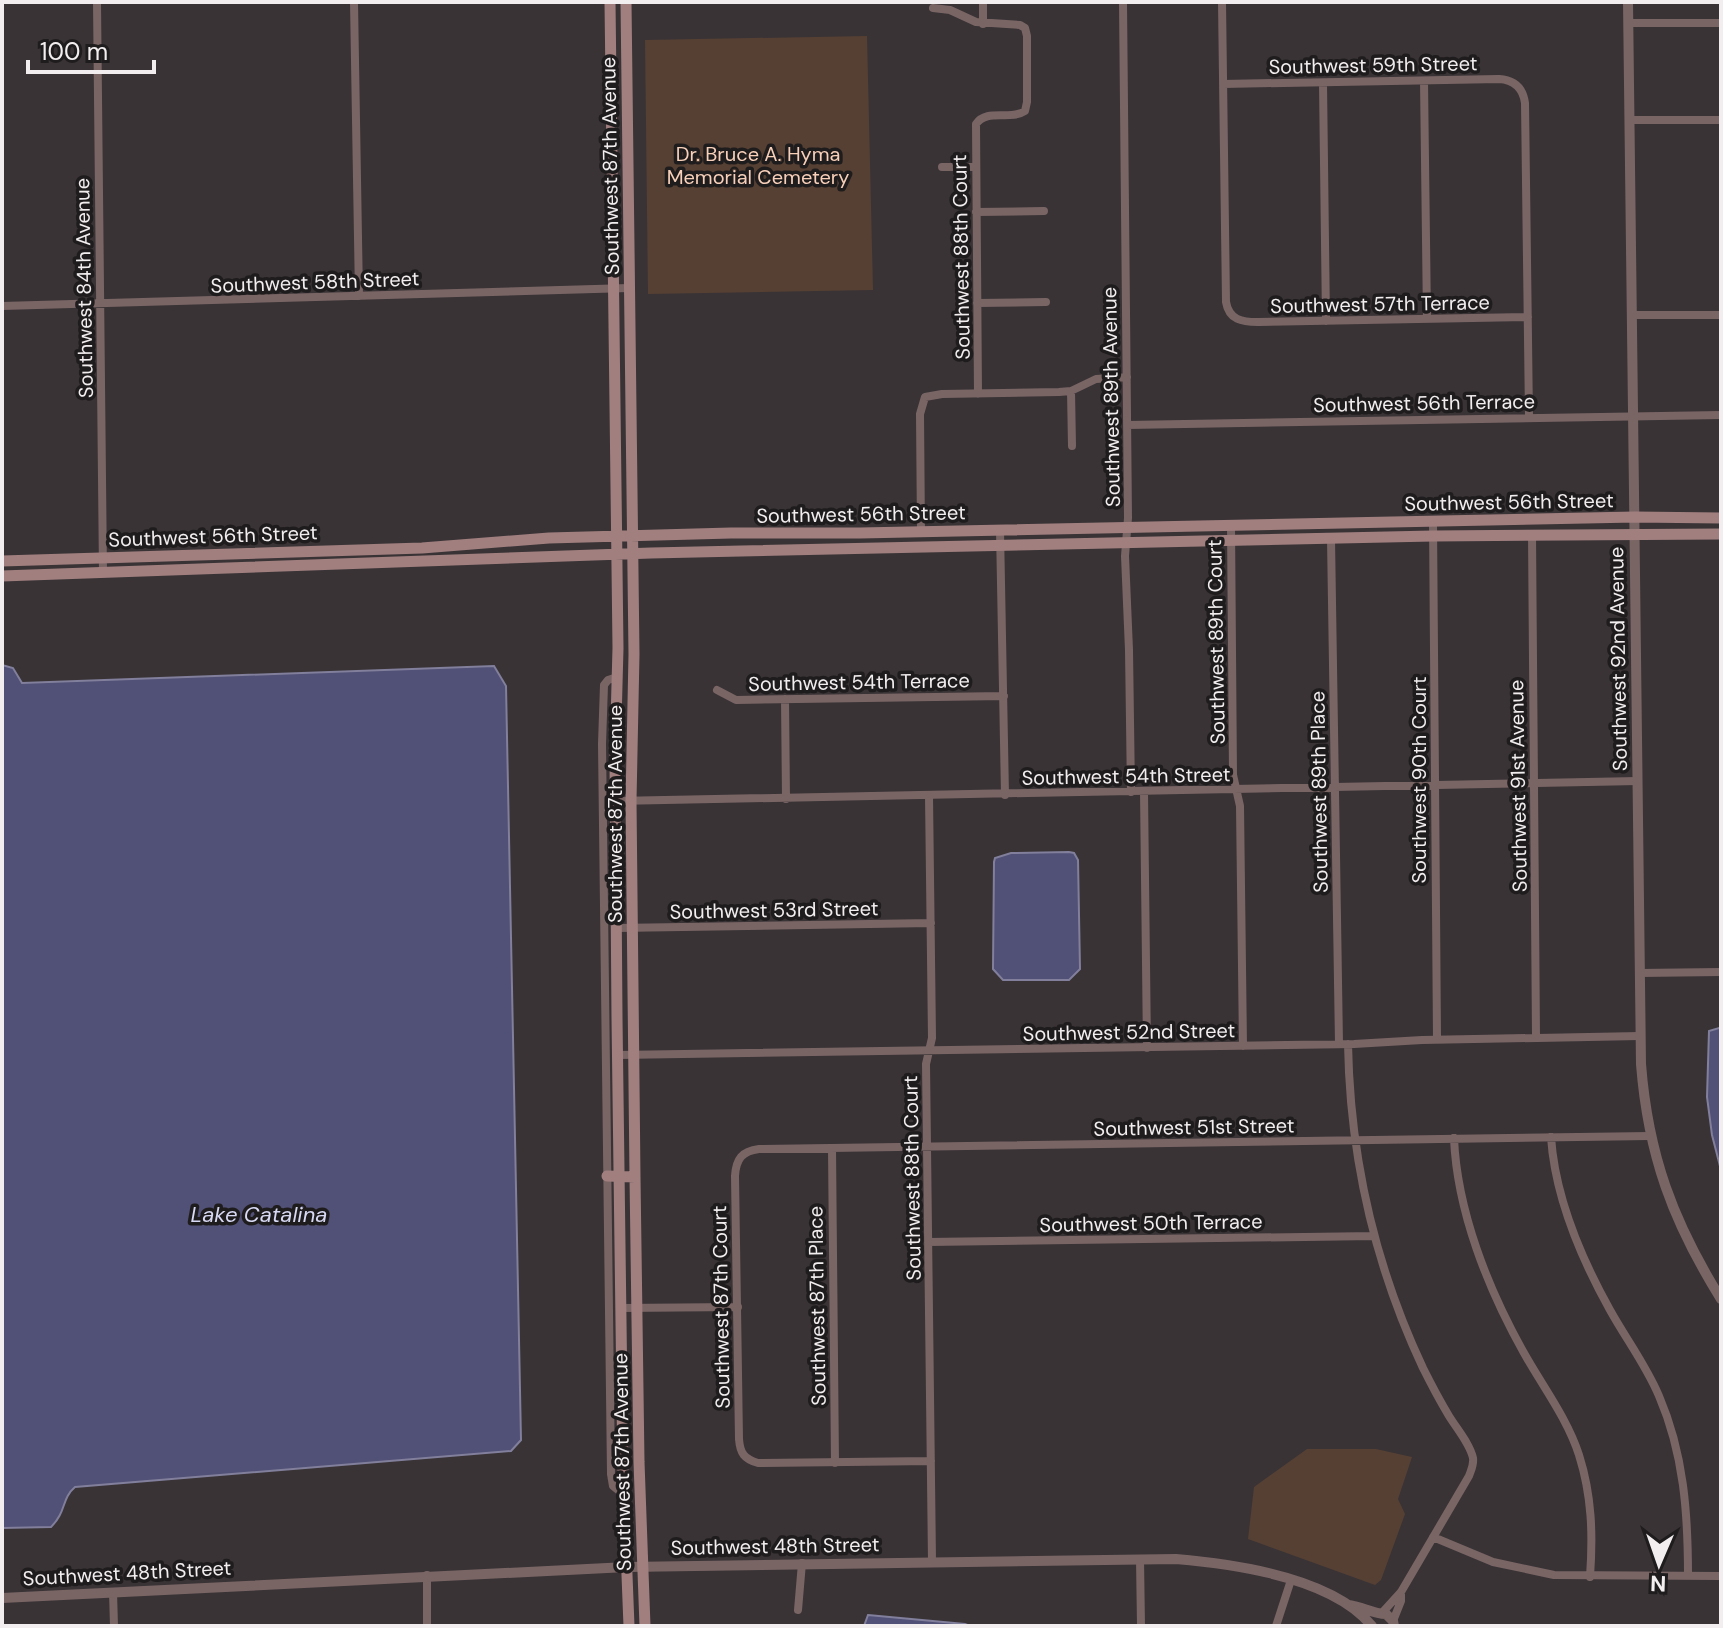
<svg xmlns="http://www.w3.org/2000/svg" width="1723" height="1628" font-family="'DM Sans',sans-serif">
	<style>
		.green { fill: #564033 }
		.water { fill: #515076; stroke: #817f9b; stroke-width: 2 }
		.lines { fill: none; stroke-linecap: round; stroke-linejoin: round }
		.minor { stroke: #7a6565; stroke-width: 8 }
		.tertiary { stroke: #7a6565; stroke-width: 10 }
		.secondary { stroke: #a17f7f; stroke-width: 11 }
		.labels { text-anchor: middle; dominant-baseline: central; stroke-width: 7; stroke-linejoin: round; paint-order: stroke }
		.street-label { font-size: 20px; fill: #f2eef0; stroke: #1f1c1d }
		.park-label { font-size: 20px; fill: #f8d0b9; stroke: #1f1c1d }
		.water-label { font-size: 22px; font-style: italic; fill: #d8d9f4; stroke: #1f1c1d }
	</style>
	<rect width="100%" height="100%" fill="#393336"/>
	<path class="green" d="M867,36l6,254 -225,4 -3,-254z
		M1307,1449h69l36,8 -14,42 7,15 -24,66 -6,5 -127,-46 6,-52z"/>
	<path class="water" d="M2,665l11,3 9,15 472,-17 12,20 15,754 -10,11 -436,36c-14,12 -8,24 -24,40l-49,1z
		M1011,853l58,-1 5,1 4,7 2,109 -11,11h-66l-10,-11 1,-107 1,-4z
		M1719,1028l2,1v141l-9,-35 -5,-38 2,-66z
		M868,1615l97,9 5,2h-106z"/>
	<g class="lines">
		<path class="minor" d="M97,2l6,571
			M354,2l5,294
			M983,2v22
			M1123,2l5,516 -3,38 4,94 2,142
			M1222,2l4,300c3,18 16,20 32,20l270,-5
			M933,8l17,2 26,12 44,3 5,3 2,8v66l-2,9c-15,10 -38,-3 -49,13l2,270
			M1629,23h92
			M1424,81l3,238
			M1323,83l3,238
			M1223,84l276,-5c15,1 24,9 26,24l4,314
			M1630,120h91
			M942,167h34
			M976,212l68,-1
			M977,303l69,-1
			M2,306l627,-18
			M1632,315h89
			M1071,391l1,55
			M1127,425l594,-10
			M1433,521l4,518
			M1231,525l2,250 7,31 3,240
			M1000,530l5,265
			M921,531l-1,-117 5,-17 17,-3 117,-2 12,-1 25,-12 31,-2
			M1532,534l4,504
			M1331,539l8,505
			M617,677l-9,3 -4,5 -2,59 9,730 2,12 11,9
			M717,690l19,10 268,-4
			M785,699l1,100
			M1144,792l3,256
			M929,796l3,242 -6,26 6,497
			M615,801l1023,-20
			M617,928l314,-5
			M1639,973l82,-1
			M1348,1044c2,112 27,222 75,324 8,16 17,33 26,48 8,13 21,28 24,42 1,7 -2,12 -4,18l-68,116 -20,22
			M618,1055l736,-11 68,-4 218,-4
			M1551,1137c4,60 30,121 59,173 16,29 36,55 49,86 25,58 29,118 29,180
			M1454,1138c3,73 34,151 70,215 19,34 43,65 55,102 13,41 14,80 11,122
			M832,1148l3,315
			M928,1242l446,-6
			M621,1308l117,-1
			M931,1461l-173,2c-14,-4 -18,-10 -19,-24l-4,-263c1,-17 7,-25 24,-27l891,-13
			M1433,1537l60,25 61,13 167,1
			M1140,1559l1,67
			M427,1575v51
			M113,1592l1,34
			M798,1610l4,-47
			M1393,1621l8,-20v-9
			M1276,1626l15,-46"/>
		<path class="tertiary" d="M1628,2l13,1062c7,91 32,158 80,235
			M2,1598l625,-31 549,-8c59,5 157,19 196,67
			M1349,1605c14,2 24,9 37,9l7,7 1,5"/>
		<path class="secondary" d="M610,2l8,646 -3,110 2,260 6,455 6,153
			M626,2l8,652 -3,147 4,376 4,285 6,164
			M2,561l420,-13 127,-10 182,-5h129l775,-16 86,1
			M2,576l649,-23 782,-17 288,-2
			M607,1176l28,1"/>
	</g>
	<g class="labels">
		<g class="street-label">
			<text transform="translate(1373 65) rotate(-1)">Southwest 59th Street</text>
			<text transform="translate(610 166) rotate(-91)">Southwest 87th Avenue</text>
			<text transform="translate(961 257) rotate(-91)">Southwest 88th Court</text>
			<text transform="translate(315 282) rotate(-2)">Southwest 58th Street</text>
			<text transform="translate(84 288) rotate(-91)">Southwest 84th Avenue</text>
			<text transform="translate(1380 304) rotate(-1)">Southwest 57th Terrace</text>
			<text transform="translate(1111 397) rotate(-91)">Southwest 89th Avenue</text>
			<text transform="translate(1424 403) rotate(-1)">Southwest 56th Terrace</text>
			<text transform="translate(1509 502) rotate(-1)">Southwest 56th Street</text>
			<text transform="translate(861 514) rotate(-1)">Southwest 56th Street</text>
			<text transform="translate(213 536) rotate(-2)">Southwest 56th Street</text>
			<text transform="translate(1216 642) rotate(-91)">Southwest 89th Court</text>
			<text transform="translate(1618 659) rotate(-91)">Southwest 92nd Avenue</text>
			<text transform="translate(859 682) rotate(-1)">Southwest 54th Terrace</text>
			<text transform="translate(1126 776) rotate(-1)">Southwest 54th Street</text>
			<text transform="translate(1419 780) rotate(-90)">Southwest 90th Court</text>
			<text transform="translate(1518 786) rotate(-91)">Southwest 91st Avenue</text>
			<text transform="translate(1319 792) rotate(-91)">Southwest 89th Place</text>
			<text transform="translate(615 814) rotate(-90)">Southwest 87th Avenue</text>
			<text transform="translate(774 910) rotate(-1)">Southwest 53rd Street</text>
			<text transform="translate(1129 1032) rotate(-1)">Southwest 52nd Street</text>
			<text transform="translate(1194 1127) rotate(-1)">Southwest 51st Street</text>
			<text transform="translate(912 1178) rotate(-91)">Southwest 88th Court</text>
			<text transform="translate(1151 1223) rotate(-1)">Southwest 50th Terrace</text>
			<text transform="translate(817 1306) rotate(-91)">Southwest 87th Place</text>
			<text transform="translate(721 1307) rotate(-91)">Southwest 87th Court</text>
			<text transform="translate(622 1462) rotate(-91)">Southwest 87th Avenue</text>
			<text transform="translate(775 1546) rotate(-1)">Southwest 48th Street</text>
			<text transform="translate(127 1573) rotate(-3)">Southwest 48th Street</text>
		</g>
		<g class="park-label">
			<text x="758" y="154">Dr. Bruce A. Hyma<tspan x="758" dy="23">Memorial Cemetery</tspan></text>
		</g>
		<g class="water-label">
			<text x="259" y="1214">Lake Catalina</text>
		</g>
	</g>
	<rect width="1723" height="1628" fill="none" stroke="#f2eef0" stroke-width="8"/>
	<g transform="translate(1659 1564) rotate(182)" stroke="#1f1c1d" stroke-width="6" paint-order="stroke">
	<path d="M0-6L14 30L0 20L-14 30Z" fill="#f2eef0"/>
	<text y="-12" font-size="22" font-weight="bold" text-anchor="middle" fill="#f2eef0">N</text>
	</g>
	<path d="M28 60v12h126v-12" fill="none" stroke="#f2eef0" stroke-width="4"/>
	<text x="40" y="60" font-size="24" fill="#f2eef0" stroke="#1f1c1d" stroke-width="6" paint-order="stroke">100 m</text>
</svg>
